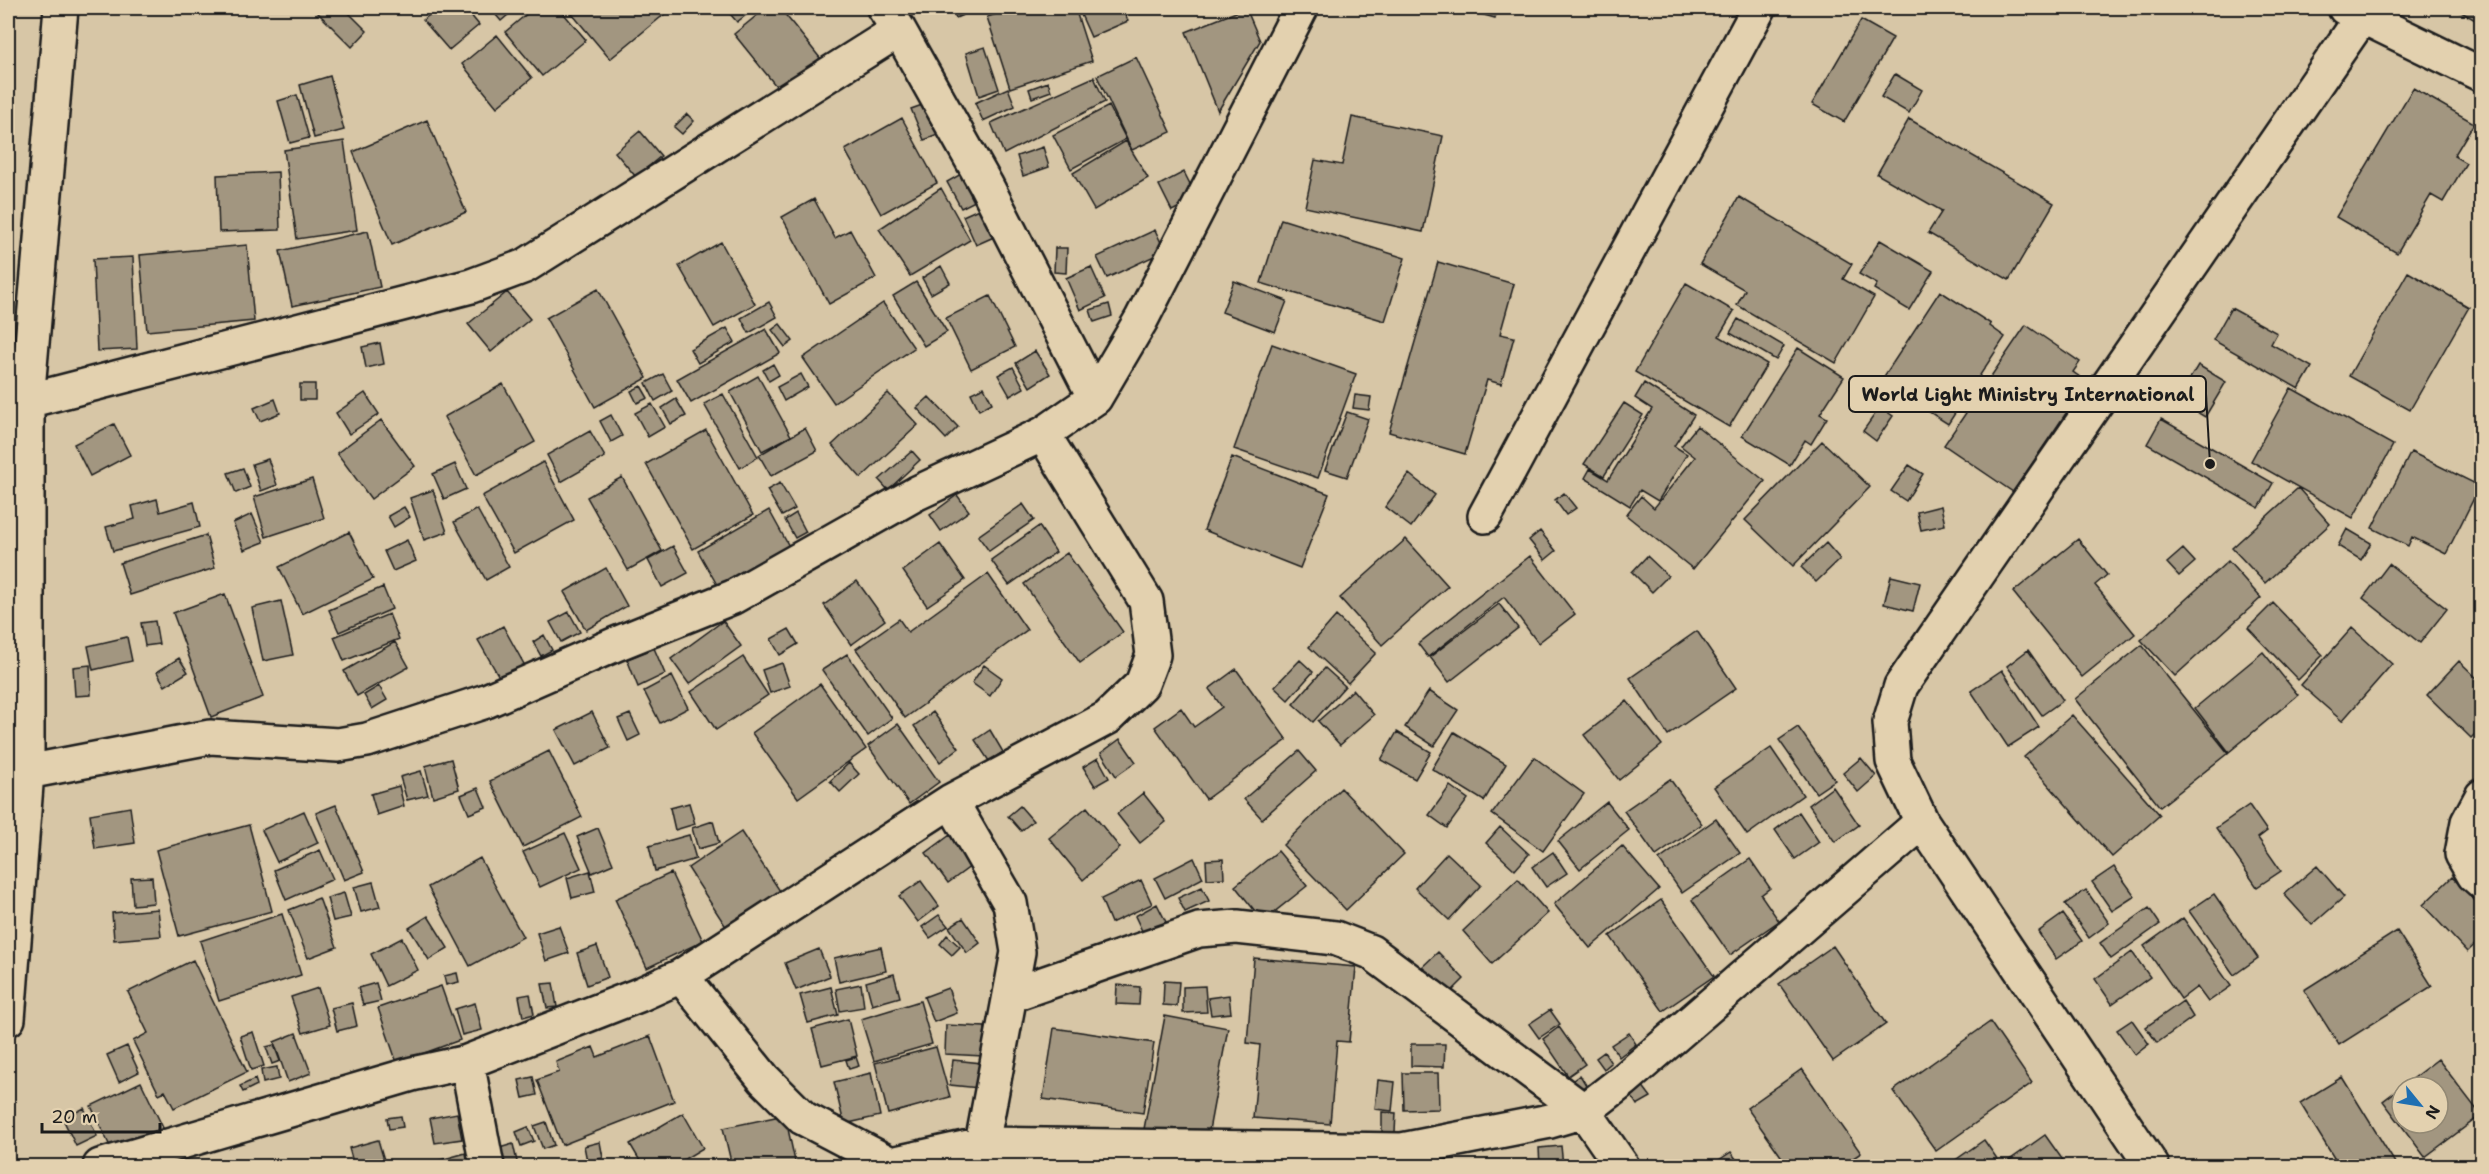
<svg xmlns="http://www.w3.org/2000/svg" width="2489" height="1174" font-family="'Shantell Sans',sans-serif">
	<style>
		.building { fill: #a29680; stroke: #1c1c1c; stroke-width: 1.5; fill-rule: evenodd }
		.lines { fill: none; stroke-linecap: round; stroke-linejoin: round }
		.street-casing { stroke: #1c1c1c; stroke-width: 38 }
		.street { stroke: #e3d1af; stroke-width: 33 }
		.leader { fill: none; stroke: #1c1c1c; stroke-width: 2 }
		.callout-dot { fill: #1c1c1c; stroke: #e3d1af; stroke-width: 2 }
		.callout { fill: #e3d1af; stroke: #1c1c1c; stroke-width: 2 }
		.callout-label { font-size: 18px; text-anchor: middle; font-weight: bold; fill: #1c1c1c }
	</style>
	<rect width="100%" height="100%" fill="#d7c6a6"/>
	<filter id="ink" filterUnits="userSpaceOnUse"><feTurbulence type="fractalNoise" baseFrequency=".0167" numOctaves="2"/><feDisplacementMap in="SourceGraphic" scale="12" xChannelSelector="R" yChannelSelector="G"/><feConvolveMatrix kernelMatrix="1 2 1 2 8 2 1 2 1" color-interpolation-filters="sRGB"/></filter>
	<g filter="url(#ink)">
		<path class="building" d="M313,8h31l23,23 -15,16z
			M438,8h27l14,17 -30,25 -26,-30z
			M490,8h26l-15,13z
			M534,8h25l27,32 -44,36 -37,-44z
			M567,8h105l-62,51z
			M725,8h30l-18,14z
			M766,8h14l40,50 -40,33 -46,-57z
			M952,8h27l-23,10z
			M1016,8h59l17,53 -82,27 -23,-71z
			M1078,8h44l6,13 -37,16z
			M1246,8l14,33 -42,70 -32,-79z
			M1459,8h39l-3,10z
			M2454,8h28v5l-5,8z
			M1861,20l32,18 -49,84 -32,-18z
			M497,35l35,43 -35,29 -35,-43z
			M985,47l14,42 -20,7 -13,-43z
			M1136,57l35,75 -39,18 -35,-74z
			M1895,74l27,16 -13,23 -28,-16z
			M330,76l14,54 -30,8 -14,-53z
			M1094,77l11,25 -101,52 -13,-31z
			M1048,82l3,9 -19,7 -3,-9z
			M1008,88l7,18 -32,15 -8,-18z
			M2413,88l61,35 -20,33 12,7 -23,39 -12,-7 -34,58 -61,-36z
			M297,95l12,43 -19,5 -12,-42z
			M925,104l13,31 -14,5 -13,-31z
			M1109,106l17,33 -55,30 -18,-34z
			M687,114l7,7 -12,13 -8,-7z
			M1352,117l91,19 -20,96 -118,-25 10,-47 27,5z
			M902,118l35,65 -56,31 -36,-64z
			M1909,119l145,84 -45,77 -81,-47 14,-22 -65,-37z
			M427,120l39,92 -74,33 -39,-93z
			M640,131l21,25 -25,21 -21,-25z
			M344,141l13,89 -60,9 -13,-89z
			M1126,141l22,37 -54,32 -21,-37z
			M1043,147l6,20 -26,9 -6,-20z
			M968,170l15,27 -22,11 -14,-26z
			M278,172l2,58 -61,2 -2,-57z
			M1184,172l13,26 -25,13 -13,-26z
			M941,188l29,52 -60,36 -31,-47z
			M1739,197l113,67 -9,15 31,18 -38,66 -99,-58 8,-15 -45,-26z
			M814,199l21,39 15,-8 26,48 -47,26 -47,-87z
			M983,207l13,29 -20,9 -13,-29z
			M1281,219l124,39 -20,63 -124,-38z
			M1155,230l10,21 -58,27 -10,-21z
			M368,231l12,56 -88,19 -12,-55z
			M1880,240l53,31 -24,39 -35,-21 3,-5 -18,-10z
			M721,242l34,62 -41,23 -35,-61z
			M247,245l7,76 -107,10 -7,-76z
			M1055,248h12l-1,25 -12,-1z
			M133,257l4,92 -40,2 -4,-92z
			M1438,262l76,22 -14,50 14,3 -13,47 -14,-4 -22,74 -76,-22z
			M941,266l9,17 -19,11 -9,-16z
			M1091,267l14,31 -25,12 -14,-32z
			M2408,272l61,35 -59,103 -61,-34z
			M1234,281l53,20 -12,31 -53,-20z
			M916,282l31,50 -23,14 -31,-50z
			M1686,283l48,28 -15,25 48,28 -38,63 -94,-55z
			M598,289l49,89 -52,29 -49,-89z
			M1940,291l51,33 -1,2 15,11 -57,87 -67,-43z
			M507,292l23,27 -39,33 -23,-28z
			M990,296l25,51 -44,22 -25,-51z
			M769,302l8,15 -28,16 -8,-15z
			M883,303l31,45 -80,55 -31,-45z
			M1109,304l3,12 -18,6 -4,-12z
			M2231,308l46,25 -6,11 41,23 -13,22 -86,-49z
			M1738,319l46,27 -8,14 -46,-27z
			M780,324l13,17 -8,6 -13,-17z
			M2026,325l54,37 -7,10 14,10 -74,110 -69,-47z
			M727,328l8,14 -37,21 -8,-14z
			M766,329l14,24 -89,50 -14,-24z
			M380,343l4,21 -18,4 -4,-21z
			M1272,344l84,30 -38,104 -84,-29z
			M1798,348l46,29 -24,37 7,4 -16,26 -6,-4 -15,25 -48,-29z
			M1035,351l15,23 -20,13 -14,-24z
			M773,364l6,11 -10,6 -6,-11z
			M2198,365l28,17 -21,35 -28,-17z
			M1013,367l11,21 -14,8 -12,-21z
			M663,374l9,17 -17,10 -9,-18z
			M801,374l7,13 -24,14 -7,-14z
			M758,376l33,60 -29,15 -32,-59z
			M1644,383l50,32 -20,31 13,8 -29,47 -18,-11 -10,16 -45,-28 5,-9 18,11 44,-71 -17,-11z
			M300,384h15v16h-15z
			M503,384l32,58 -59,33 -32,-58z
			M641,386l7,12 -11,5 -6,-12z
			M984,387l8,16 -13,7 -8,-17z
			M2291,388l102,57 -40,73 -102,-57z
			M365,393l14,21 -30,20 -13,-21z
			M888,393l30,32 -57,53 -29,-33z
			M723,394l35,63 -18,11 -36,-64z
			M1355,395l16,2 -2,13 -16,-2z
			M929,397l29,30 -12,12 -29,-31z
			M275,399l5,14 -20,8 -6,-13z
			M676,399l10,17 -15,8 -9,-16z
			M1624,403l19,12 -39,61 -20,-12z
			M652,404l13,23 -17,10 -13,-24z
			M1880,407l13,9 -17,25 -13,-10z
			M1347,412l21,7 -21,58 -22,-7z
			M611,415l11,21 -11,6 -11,-21z
			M2161,419l112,64 -14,25 -112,-64z
			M381,420l34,46 -44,33 -34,-46z
			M114,424l16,31 -40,21 -16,-32z
			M1697,426l68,55 -72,88 -67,-54 15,-19 13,12 41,-51 -14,-11z
			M805,428l12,23 -46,25 -12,-21z
			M706,430l47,85 -60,34 -47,-85z
			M590,431l15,26 -44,25 -14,-27z
			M1822,441l48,46 -77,79 -48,-46z
			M912,451l8,9 -32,30 -9,-10z
			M2411,452l69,34 -34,68 -34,-17 -4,9 -36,-18z
			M1232,457l97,37 -29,74 -96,-38z
			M268,459l9,26 -16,6 -9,-27z
			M543,462l31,58 -60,33 -32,-57z
			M455,464l11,25 -22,10 -11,-25z
			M1909,465l14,9 -17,27 -15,-10z
			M243,468l7,19 -14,6 -8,-20z
			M1409,474l26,21 -24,32 -26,-20z
			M622,477l40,74 -34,19 -41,-73z
			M312,479l12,39 -58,19 -12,-40z
			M780,483l15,26 -13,7 -15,-26z
			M2298,488l32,36 -65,59 -33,-35z
			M433,490l14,42 -23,8 -14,-42z
			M1564,493l12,15 -10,7 -11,-15z
			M957,495l12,16 -28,20 -11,-16z
			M157,499l3,13 34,-10 6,25 -87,24 -7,-24 29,-8 -3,-13z
			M1023,504l11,16 -45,31 -11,-15z
			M1941,506l4,19 -24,5 -4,-18z
			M404,507l6,10 -16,10 -6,-11z
			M477,509l32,58 -23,13 -32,-58z
			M769,510l22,40 -71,40 -22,-39z
			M796,513l10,19 -11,6 -10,-18z
			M252,514l12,28 -20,8 -11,-27z
			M1039,526l17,26 -47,33 -18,-25z
			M2347,529l24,14 -10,17 -23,-14z
			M1540,531l16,20 -11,9 -16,-20z
			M349,532l24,47 -71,35 -23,-47z
			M206,535l9,33 -85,27 -10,-32z
			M1406,539l42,47 -66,59 -42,-47z
			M2078,539l29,36 -12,10 40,49 -53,43 -69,-85z
			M407,540l9,21 -23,10 -9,-20z
			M1826,543l14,16 -24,23 -15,-15z
			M940,544l25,36 -38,26 -24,-35z
			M673,546l15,27 -26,14 -14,-27z
			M2183,549l12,13 -16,14 -12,-13z
			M1067,553l56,79 -43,31 -56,-79z
			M1530,556l45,58 -37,29 -34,-46 -76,60 -10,-13z
			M1647,556l21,20 -16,16 -20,-20z
			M2228,561l33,37 -86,78 -34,-36z
			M2389,564l58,45 -27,34 -57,-45z
			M606,568l21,38 -41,24 -22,-38z
			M988,574l39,56 -122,88 -49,-69 43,-30 9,13z
			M1891,576l29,7 -7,28 -29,-7z
			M857,581l28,39 -34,25 -27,-40z
			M383,587l9,22 -53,23 -10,-22z
			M225,594l38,103 -52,20 -38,-104z
			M281,601l12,54 -30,6 -11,-53z
			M2273,603l50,52 -25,25 -50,-52z
			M1499,604l19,24 -69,54 -19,-25z
			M569,612l11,20 -19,10 -11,-20z
			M389,614l10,25 -55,22 -10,-24z
			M1336,616l40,37 -28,30 -39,-36z
			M155,621l4,23 -14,2 -4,-23z
			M723,621l18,25 -52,38 -18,-25z
			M503,626l22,40 -24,14 -23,-40z
			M2352,628l40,36 -50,57 -41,-36z
			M789,629l9,15 -18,11 -9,-16z
			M1697,631l39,57 -68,47 -38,-57z
			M544,635l8,15 -11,6 -8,-14z
			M127,637l5,24 -39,9 -5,-24z
			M395,642l14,25 -52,29 -13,-25z
			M2142,645l86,108 -68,54 -85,-108z
			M654,648l11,26 -27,13 -11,-28z
			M2028,650l35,50 -21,15 -35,-49z
			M2263,652l35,43 -69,57 -34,-44z
			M847,654l45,64 -24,18 -46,-66z
			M743,657l25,38 -52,35 -25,-38z
			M179,658l9,14 -23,14 -8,-14z
			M1300,660l13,12 -25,28 -14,-13z
			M2459,661l23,22v44l-11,11 -44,-43z
			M782,663l8,23 -20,7 -8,-23z
			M90,665l1,30 -16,1 -2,-29z
			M984,665l18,13 -12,18 -18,-13z
			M1325,668l20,18 -32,36 -20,-18z
			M1236,669l51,71 -81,59 -51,-72 26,-19 13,19 28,-20 -13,-18z
			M2002,670l37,57 -31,20 -37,-56z
			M672,676l16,32 -28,15 -16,-32z
			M820,684l46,65 -68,49 -46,-65z
			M379,686l8,14 -15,9 -8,-14z
			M1353,690l21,25 -34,30 -22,-24z
			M1429,691l29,19 -24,36 -29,-19z
			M1627,701l35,44 -43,35 -35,-45z
			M592,712l18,36 -35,18 -19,-36z
			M933,712l26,36 -19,14 -26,-36z
			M630,714l10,21 -12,6 -10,-22z
			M2072,715l88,100 -48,42 -88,-100z
			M898,724l41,58 -30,22 -41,-58z
			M1798,727l37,53 -19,13 -37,-53z
			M990,730l13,22 -14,9 -14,-21z
			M1397,732l34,20 -16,27 -34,-19z
			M1454,732l52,32 -22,37 -52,-32z
			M1120,739l16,23 -20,14 -15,-23z
			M1771,748l32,47 -56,40 -33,-48z
			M549,751l33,66 -59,30 -33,-66z
			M1299,751l17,20 -54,48 -18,-20z
			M1534,757l50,37 -41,57 -51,-37z
			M1098,758l11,20 -14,8 -12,-19z
			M1861,758l15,18 -18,16 -15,-19z
			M451,759l8,30 -26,8 -8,-31z
			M849,763l10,11 -19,18 -10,-11z
			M421,771l7,24 -21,5 -7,-23z
			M1670,779l32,45 -46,32 -32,-45z
			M399,786l5,20 -27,9 -6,-21z
			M1450,786l18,13 -21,29 -18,-13z
			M1833,787l26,38 -24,17 -26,-37z
			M478,788l8,19 -17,7 -8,-19z
			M1341,788l63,66 -58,56 -63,-65z
			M1143,793l23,29 -26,21 -23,-29z
			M1607,802l22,28 -49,39 -22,-28z
			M689,803l6,21 -20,6 -5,-22z
			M336,805l28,67 -20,8 -28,-67z
			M2249,805l18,26 -9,7 23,33 -24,16 -41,-59z
			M1020,806l13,15 -12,10 -13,-15z
			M130,807l5,36 -40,6 -5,-35z
			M1087,807l33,41 -37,32 -34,-42z
			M304,811l14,32 -41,19 -15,-32z
			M1799,812l20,30 -24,17 -20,-29z
			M1716,819l24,34 -58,40 -23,-33z
			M713,821l6,22 -21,6 -6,-21z
			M249,825l23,86 -93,25 -23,-86z
			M1500,827l29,27 -14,16 -29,-27z
			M598,828l15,36 -21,9 -15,-36z
			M741,832l43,65 -54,36 -42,-65z
			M565,833l16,35 -41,19 -17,-35z
			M689,835l7,24 -41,12 -6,-25z
			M950,835l21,31 -23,17 -22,-30z
			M1622,846l37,43 -69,59 -36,-44z
			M320,850l13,29 -47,21 -12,-30z
			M1278,851l29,35 -44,35 -28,-35z
			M1553,852l14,21 -21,14 -14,-20z
			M1447,853l34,32 -32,35 -34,-32z
			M480,858l43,79 -53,29 -42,-79z
			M1194,858l9,20 -38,20 -10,-20z
			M1223,859l1,19 -17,1 -1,-19z
			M1750,859l20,29 -9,7 18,26 -49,34 -38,-55z
			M2317,866l27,31 -32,28 -28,-31z
			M2114,867l21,29 -23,15 -20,-29z
			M590,871l5,21 -23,6 -5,-20z
			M671,873l32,68 -56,27 -32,-69z
			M152,877l2,26 -21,2 -2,-27z
			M2452,877l30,31v30l-15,14 -44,-47z
			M1518,879l30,34 -56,51 -29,-33z
			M1141,880l11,24 -41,19 -10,-24z
			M921,881l18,25 -21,16 -19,-26z
			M373,882l7,25 -19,5 -7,-25z
			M1202,887l7,14 -24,11 -7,-14z
			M2086,890l23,33 -20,15 -24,-34z
			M344,893l7,24 -18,4 -6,-23z
			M2214,894l44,64 -24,17 -45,-64z
			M319,898l18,49 -29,11 -19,-48z
			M1661,900l53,76 -51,35 -53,-75z
			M1157,904l10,20 -23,11 -9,-19z
			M2149,908l11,16 -49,35 -11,-16z
			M158,909l3,27 -47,4 -2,-27z
			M282,914l19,61 -82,26 -19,-60z
			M2063,914l19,27 -26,18 -18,-27z
			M939,915l9,11 -18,12 -8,-11z
			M428,916l20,32 -19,12 -20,-32z
			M963,918l17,25 -13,10 -18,-26z
			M2183,918l48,68 -23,16 -11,-15 -16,12 -37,-53z
			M559,926l10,27 -23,8 -9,-28z
			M2397,931l35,55 -93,59 -35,-55z
			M947,935l13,12 -8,8 -12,-11z
			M402,938l16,32 -32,16 -15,-32z
			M597,946l11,31 -21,8 -10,-32z
			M1833,946l53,78 -53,37 -54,-77z
			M881,947l5,24 -47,11 -5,-24z
			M819,949l11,27 -34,14 -11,-27z
			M1438,952l26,27 -18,18 -26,-28z
			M2132,952l18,25 -38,27 -17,-25z
			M1254,958l102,9 -7,75 -12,-1 -7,83 -77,-6 7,-73 -13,-2z
			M193,960l54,112 -73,36 -9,-17 -6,3 -26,-53 15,-8 -20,-41z
			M457,973l2,9 -13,3 -2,-9z
			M894,974l6,23 -28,8 -6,-23z
			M1164,981l15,1 -2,24 -14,-1z
			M376,983l5,18 -18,4 -5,-17z
			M553,983l4,24 -10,1 -5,-24z
			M861,984l3,23 -24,4 -4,-22z
			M1117,985l23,2 -1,18 -23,-1z
			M441,986l19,54 -63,23 -19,-55z
			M1205,986l2,26 -24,1v-26z
			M831,987l7,28 -30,8 -8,-28z
			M318,988l12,37 -27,8 -12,-36z
			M948,988l9,25 -23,9 -10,-25z
			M530,994l4,20 -11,3 -4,-21z
			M1229,995l2,18 -20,2 -3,-17z
			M920,1001l12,43 -58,17 -13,-42z
			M2183,1001l10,16 -36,26 -11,-16z
			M352,1003l5,23 -20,5 -6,-23z
			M475,1003l7,27 -20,5 -7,-26z
			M1550,1010l10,14 -21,14 -10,-14z
			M1165,1016l63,12 -21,113 -63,-12z
			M848,1019l9,37 -35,9 -10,-36z
			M2132,1020l17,24 -14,11 -18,-25z
			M1990,1022l42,61 -96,68 -43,-60z
			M946,1025l39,2 -2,29 -38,-2z
			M1559,1027l26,37 -17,12 -25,-37z
			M1054,1028l100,15 -11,70 -100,-14z
			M253,1032l11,34 -13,4 -11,-34z
			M296,1033l15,40 -23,9 -14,-40z
			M1629,1033l7,11 -17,13 -8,-12z
			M650,1036l24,65 -112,44 -25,-65 22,-8 -3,-10 37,-15 4,10z
			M1411,1044h34l-1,23 -33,-1z
			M274,1045l6,16 -8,3 -6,-17z
			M127,1046l12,26 -20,10 -12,-27z
			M936,1047l14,50 -62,17 -13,-51z
			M1604,1052l7,11 -7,6 -8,-11z
			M856,1057l3,9 -10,3 -3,-9z
			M2438,1059l43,56 -56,42 -42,-56zM2402,1087h36v36h-36z
			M953,1060l29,3 -3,25 -29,-3z
			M277,1067l2,12 -16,4 -2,-13z
			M1802,1069l59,84 -20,13h-53l-41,-58z
			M871,1073l9,43 -36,8 -10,-42z
			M1403,1073h35l1,36 -35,1z
			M1580,1075l6,10 -10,8 -7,-10z
			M533,1077l4,18 -14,3 -4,-18z
			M2342,1077l55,89h-58l-39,-63z
			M255,1079l2,6 -14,7 -3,-6z
			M1378,1080l17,2 -3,29 -17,-2z
			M141,1082l24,50 -50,25 -24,-51z
			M1642,1085l9,12 -14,8 -7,-11z
			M84,1108l13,28 -21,10 -13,-27z
			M1382,1112l14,1 -1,19h-13z
			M457,1113l5,26 -27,4 -5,-25z
			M683,1113l20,35 -30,18h-30l-13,-22z
			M785,1115l11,51h-64l-9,-38z
			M401,1116l2,11 -14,2 -2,-11z
			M546,1122l8,23 -11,4 -9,-23z
			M528,1127l6,14 -13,5 -5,-14z
			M2045,1135l22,31h-66z
			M378,1140l6,20 -21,6h-9l-5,-18z
			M1984,1140l16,23 -6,3h-47z
			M600,1142l3,16 -16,3 -3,-15z
			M513,1144l5,22h-18l-4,-17z
			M1561,1146l2,20h-23l-1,-18z
			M473,1151l4,15h-53l-1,-1z
			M1731,1152l10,14h-31z"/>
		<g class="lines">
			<defs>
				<path id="street" d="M2345,8l137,67
					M899,30l87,155 109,213
					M27,401l444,-115 54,-20 374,-236 -15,-22
					M1485,516l274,-508
					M8,772h19l183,-35 128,8 29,-5 119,-39 130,-57 117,-47 184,-104 126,-59
					M2482,796l-14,26 -6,32 12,21 8,7
					M951,801l59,102 8,49 -36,192
					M681,976l83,103 39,39 88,46v2
					M1011,995l188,-65 38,-3 98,11 36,14 213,159 38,55
					M8,1019l19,-247v-371l34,-393
					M467,1062l20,104
					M891,1164l91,-20 420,6 148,-29 34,-10 40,-31 298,-258
					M100,1166l312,-92 55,-12 172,-67 42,-19 270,-175 156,-83 35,-34 11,-29 -7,-54 -103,-167 52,-36 46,-78 160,-312
					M2152,1166l-230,-344 -29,-61 -3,-39 11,-36 461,-669"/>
			</defs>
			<use href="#street" class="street-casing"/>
			<use href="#street" class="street"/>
		</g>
	</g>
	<path class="leader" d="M2210 464L2206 394"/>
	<circle class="callout-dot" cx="2210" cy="464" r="6"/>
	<rect class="callout" x="1849" y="376" width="357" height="36" rx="6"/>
	<g class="callout-label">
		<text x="2028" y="401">World Light Ministry International</text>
	</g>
	<rect width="2489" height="1174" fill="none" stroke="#e3d1af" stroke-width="30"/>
	<rect x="15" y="15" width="2459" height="1144" fill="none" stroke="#1c1c1c" stroke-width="2" filter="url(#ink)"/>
	<g transform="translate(2420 1105) rotate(120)"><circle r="28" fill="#e3d1af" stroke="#938974" stroke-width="1.5"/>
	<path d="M0-4.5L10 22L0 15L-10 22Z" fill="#1f6fb2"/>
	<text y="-9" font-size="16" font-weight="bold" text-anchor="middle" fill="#1c1c1c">N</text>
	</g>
	<path d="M42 1123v9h118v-9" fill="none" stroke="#1c1c1c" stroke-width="3"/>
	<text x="51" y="1123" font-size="18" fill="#1c1c1c" stroke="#e3d1af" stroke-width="4.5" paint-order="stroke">20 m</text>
</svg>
